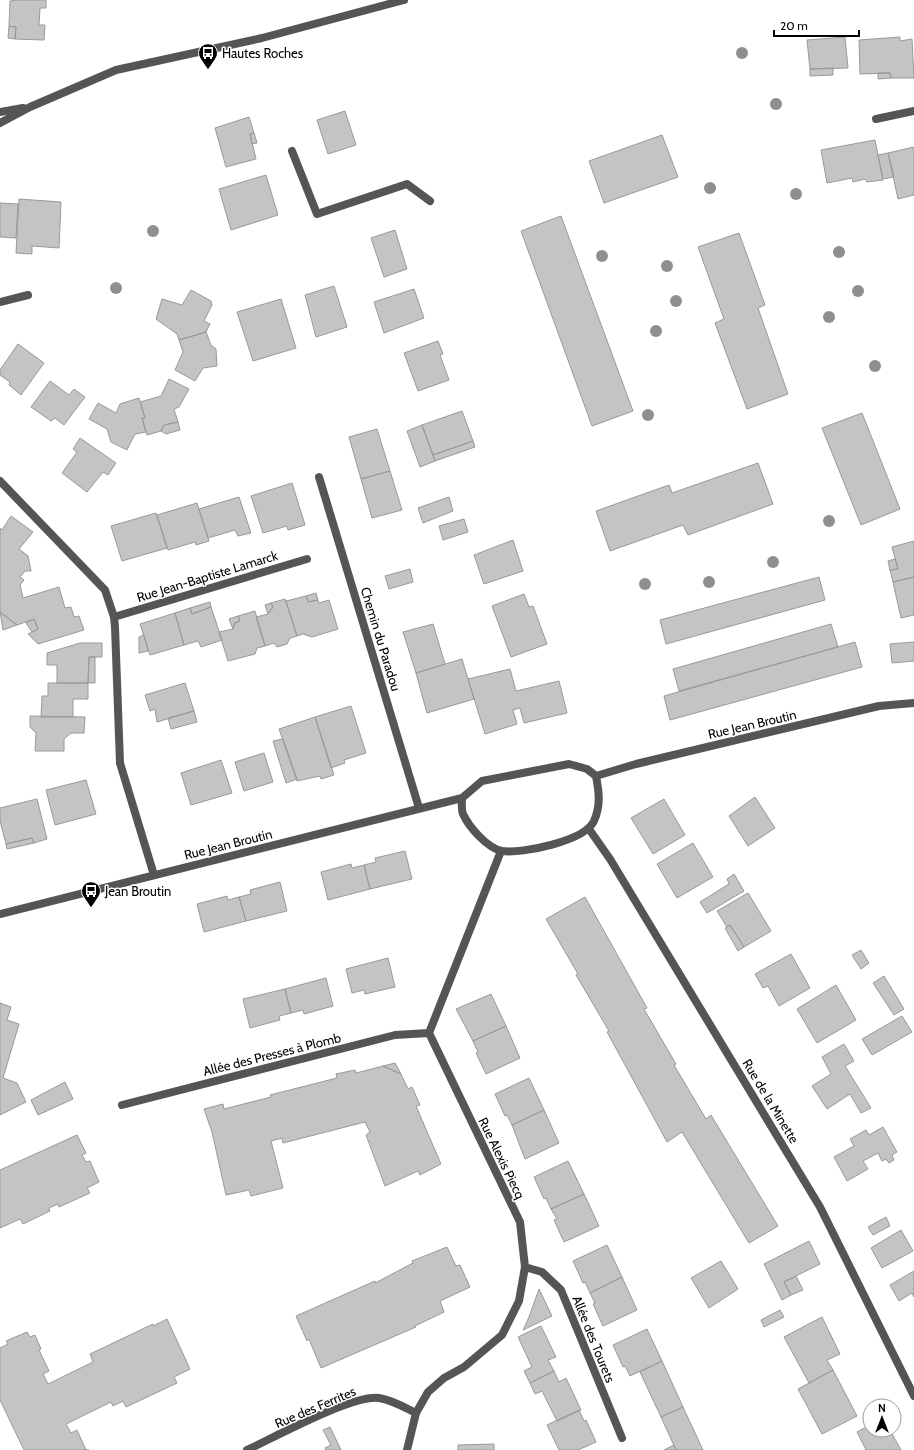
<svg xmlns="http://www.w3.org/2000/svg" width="914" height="1450" font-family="Cabin,sans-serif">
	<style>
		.building { fill: #c4c4c4; stroke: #999 }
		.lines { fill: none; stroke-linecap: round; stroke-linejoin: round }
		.service { stroke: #555; stroke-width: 8 }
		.minor { stroke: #555; stroke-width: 8 }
		.tertiary { stroke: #555; stroke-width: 8 }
		.tree { fill: #8f8f8f }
		.labels { text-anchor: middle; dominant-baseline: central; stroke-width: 3; stroke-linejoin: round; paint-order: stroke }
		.poi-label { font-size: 13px; fill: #000; stroke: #fff; text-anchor: start }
		.street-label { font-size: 13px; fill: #000; stroke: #fff }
	</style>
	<rect width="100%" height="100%" fill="#fff"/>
	<path class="building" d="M17,0h29v8h-6l-1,17h6l-1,15 -29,-1 1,-12 -7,-1 1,-25z
		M9,26l7,1 -1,12 -7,-1z
		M845,37l3,31 -38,1 -3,-29z
		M900,37v4l12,-2 2,39h-23l-1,-5 -30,1 -1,-34z
		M833,68v7l-23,1v-7z
		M878,73h12l1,5 -13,1z
		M345,111l11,34 -28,9 -11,-34z
		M249,117l5,16 -4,1 6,25 -30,8 -11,-39z
		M254,133l3,10 -5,1 -2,-10z
		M662,135l16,42 -74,26 -15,-42z
		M875,140l8,40 -16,2 -2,-3 -12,3 -1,-4 -25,5 -6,-33z
		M914,147v48l-16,4 -10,-46z
		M888,153l6,24 -11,2 -5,-24z
		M266,175l12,40 -47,15 -12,-41z
		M19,199l42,3 -2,46 -27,-2v8l-16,-1z
		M0,203l18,1 -2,34 -16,-1z
		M561,216l72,195 -41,15 -71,-195z
		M395,230l12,39 -23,8 -13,-39z
		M739,233l26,72 -7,3 30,86 -41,15 -32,-86 9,-4 -26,-72z
		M334,286l13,41 -31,10 -11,-42z
		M414,289l10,29 -40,15 -10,-31z
		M191,290l20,11 1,4 -8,16 6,3 -4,8 -27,8 -2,-6 -21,-15 6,-20 20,6z
		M281,299l15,49 -43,13 -16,-49z
		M206,332l5,13 5,4 1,17 -14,2 -8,13 -20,-11 8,-18 -4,-12z
		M438,341l5,13 -3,1 9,25 -31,11 -14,-38z
		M18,344l26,19 -23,32 -12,-10 1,-3 -10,-7v-5z
		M169,379l20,10 -10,18 -5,2 4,13 -14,3 -3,6 -14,4 -5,-17h3l-5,-16 21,-6z
		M50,381l19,14 5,-6 11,8 -21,28 -9,-7 -4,3 -20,-14z
		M139,398l6,20h-3l4,14 -11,2 -8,16 -16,-8 -4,-13 -18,-10 9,-16 18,10 4,-9z
		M462,411l11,30 -40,14 -11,-30z
		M862,413l38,96 -39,16 -39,-97z
		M178,422l2,8 -14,4 -5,-3 3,-6z
		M422,425l13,36 -15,6 -13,-36z
		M377,429l13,42 -29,8 -12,-42z
		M80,438l36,25 -8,12 -5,-3 -16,20 -25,-19 15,-21 -4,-3z
		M473,441l2,6 -40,14 -2,-6z
		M758,463l15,41 -85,31 -5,-10 -73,26 -14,-40 73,-26 3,8z
		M390,471l12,39 -30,8 -11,-39z
		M292,483l13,42 -17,5 -1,-4 -24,7 -12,-37z
		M239,497l12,36 -13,3 -3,-6 -27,8 -9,-29z
		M449,497l4,14 -30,12 -5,-15z
		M197,503l12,38 -13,4 -1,-3 -27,8 -11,-35z
		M156,513l11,35 -45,13 -11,-35z
		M11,516l22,16 -14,17 9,7 3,15h-6l-5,6 4,3 -4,5 3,13 36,-11 6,21 6,-1 3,10 5,-1 5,14 -46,14 -10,-10 10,-5 -4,-10 -17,6 -17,-13v-84l2,2z
		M464,519l4,13 -25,8 -4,-14z
		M513,540l10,31 -39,13 -10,-29z
		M914,541v36l-21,5 -3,-12 8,-1 -6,-22z
		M895,559l3,10 -8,1 -2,-9z
		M410,569l3,13 -24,7 -4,-13z
		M819,577l6,23 -159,44 -6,-24z
		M914,577v38l-13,3 -8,-36z
		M316,593l2,7 -10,2 -2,-6z
		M524,594l5,13 4,-1 14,38 -36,13 -19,-51z
		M306,596l2,6 10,-2 1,3 10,-3 9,29 -26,8 -9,-3 -6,2 -11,-35z
		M285,599l12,37 -7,2 -3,6 -10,3 -3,-4 -9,3 -9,-29 12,-3 5,-7 -2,-4z
		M210,602l1,5 -19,7 -2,-6z
		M271,603l2,4 -5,7 -3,-9z
		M211,607l11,33 -21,7 -3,-6 -14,4 -9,-32 15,-5 2,6z
		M255,611l10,35 -8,2 -2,6 -27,7 -9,-29 14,-3 2,-6 5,-2 -2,-5z
		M0,612l17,13 -14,5z
		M175,613l9,32 -34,10 -10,-31z
		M238,616l2,5 -5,2 -2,6 -4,-10z
		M34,619l4,10 -6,3 -6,-9z
		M433,624l12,40 -29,9 -13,-41z
		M831,624l7,23 -159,44 -6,-22z
		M144,635l4,16 -9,2v-16z
		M855,642l7,25 -192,53 -6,-24z
		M914,642v19l-22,2 -2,-19z
		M80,643h22v14h-13l-1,26h-31v-18h-10v-12z
		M89,657h6v26h-7z
		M462,659l12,40 -47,14 -11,-40z
		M510,669l6,22 43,-10 8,32 -43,10 -4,-15 -7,2 4,14 -32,10 -17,-55z
		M48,683h40v16h-15v18h-32l1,-21h6z
		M185,683l9,28 -37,11 -2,-13 -5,2 -5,-16z
		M351,706l15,47 -22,7 1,3 -14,5 -16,-51z
		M194,711l3,11 -26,7 -3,-11z
		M30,716l55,1 -1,16h-13l-7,6v12h-29l1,-18 -6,-6z
		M315,717l19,58 -13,4 -1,-3 -23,5 -18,-52z
		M283,739l14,40 -11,4 -13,-42z
		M264,753l9,29 -29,9 -9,-29z
		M221,760l11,33 -41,12 -10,-32z
		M86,780l10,34 -41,11 -9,-35z
		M755,797l20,31 -27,18 -19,-30z
		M37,799l10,40 -13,4 -2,-5 -26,6 -6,-23v-13z
		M664,799l21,36 -32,19 -22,-36z
		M32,838l2,5 -27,6 -1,-5z
		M693,843l20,34 -36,21 -20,-34z
		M405,851l7,28 -42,10 -6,-24 12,-3 -1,-4z
		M351,864l1,4 12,-3 6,24 -42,11 -7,-28z
		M734,874l10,17 -37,22 -7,-11 29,-18 -2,-5z
		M280,882l7,29 -41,10 -7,-24 12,-3 -1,-4z
		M748,893l23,38 -27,16 -14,-22 -3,2 -10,-16z
		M227,896l1,4 11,-3 7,24 -42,11 -7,-28z
		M585,897l62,111 -3,1 32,55 -2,1 32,54 5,-4 67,111 -29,17 -67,-111 -15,10 -60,-110 2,-1 -33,-56 2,-1 -32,-55z
		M730,925l14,22 -6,4 -13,-23z
		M861,950l8,13 -8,6 -9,-14z
		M791,954l19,34 -31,18 -11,-20 -5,2 -8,-14z
		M388,958l7,29 -30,7 -1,-4 -12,3 -6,-24z
		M884,976l20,33 -10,6 -21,-32z
		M326,978l7,28 -29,8 -1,-4 -12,3 -6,-24z
		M836,985l20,35 -39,23 -20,-34z
		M285,989l6,24 -12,3 1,4 -30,8 -7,-29z
		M491,994l15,32 -33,15 -17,-32z
		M0,1003l11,4 -4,13 12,4 -16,54 14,5 9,19 -26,13z
		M902,1016l10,16 -40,23 -10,-16z
		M506,1026l14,32 -34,16 -10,-21 2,-1 -5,-11z
		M844,1044l10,17 -9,5 26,42 -10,5 -11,-19 -23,15 -15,-23 19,-12 -9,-17z
		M395,1063l6,11 -18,-8z
		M383,1066l18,8 7,15 4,-2 8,18 -4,1 25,58 -21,11 -2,-4 -33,15 -19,-51 4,-3 -5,-10 -82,21 -1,-5 -11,3 12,47 -32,8 -2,-6 -23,5 -14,-63 -8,-23 19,-5 1,5 47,-12 -1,-2 67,-17 -1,-4 19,-4 1,3z
		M529,1078l15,32 -32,15 -5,-10 -2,1 -10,-22z
		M65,1082l8,17 -35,16 -7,-15z
		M544,1110l15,33 -34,16 -13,-34z
		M883,1127l14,25 -5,3 2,5 -5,3 -3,-4 -4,2 -4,-8 -15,8 5,8 -21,12 -13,-24 20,-11 -4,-7 16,-9 3,5z
		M77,1135l9,18 -4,2 4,7 4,-1 9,21 -12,6 3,5 -31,14 -1,-3 -9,4 1,3 -27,13 -3,-5 -20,9v-58z
		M568,1161l16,33 -33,15 -5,-11 -2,1 -10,-22z
		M584,1194l15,32 -35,16 -10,-22 3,-1 -6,-10z
		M886,1217l4,9 -17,9 -5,-8z
		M901,1230l12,21 -31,17 -11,-20z
		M809,1241l11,23 -36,18 7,13 -9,5 -18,-36z
		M607,1245l15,32 -32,16 -5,-11 -2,1 -10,-22z
		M447,1247l9,19 4,-1 10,22 -30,14 4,11 -29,14 1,1 -95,41 -12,-29 -2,2 -11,-25 79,-35v2l38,-20 -1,-2z
		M721,1261l17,28 -29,19 -18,-30z
		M914,1271v26l-2,-4 -13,8 -9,-16z
		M796,1276l7,14 -12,5 -7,-13z
		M622,1277l15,33 -34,16 -10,-22 2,-1 -5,-10z
		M539,1289l13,27 -29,14 6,-13z
		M780,1310l4,7 -20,10 -3,-7z
		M822,1317l18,37 -13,6 6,10 -24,13 -25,-46z
		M167,1319l23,50 -16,8 3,6 -51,24 -3,-6 -10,5 -2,-4 -45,22 5,9 6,-3 9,20h3h-65l-24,-50v-52l8,-4 -2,-3 21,-9 3,5 5,-2 6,14 -2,1 10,21 -6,3 5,10 45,-22 -3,-8 63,-30v2z
		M541,1326l15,31 -8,3 6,11 -24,12 -6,-12 8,-4 -14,-30z
		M647,1329l15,32 -32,15 -5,-10 -2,1 -10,-22z
		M662,1361l21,46 -22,10 -21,-45z
		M833,1370l24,46 -35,18 -24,-45z
		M554,1371l5,11 7,-4 15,32 -24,11 -15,-30 -7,3 -5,-11z
		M683,1407l20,43h-27l-15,-33z
		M579,1410l5,11 2,-1 10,22 -18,8h-19l-12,-25z
		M870,1425v5h20l11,20h-35l-9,-18z
		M330,1427l11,23h-15l-1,-2 6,-3 -8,-15z
		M494,1444v6h-36v-5z
		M674,1445l2,5h-12z"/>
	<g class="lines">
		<path class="service" d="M876,119l38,-8
			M292,151l25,63 90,-30 23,17
			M319,477l100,331"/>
		<path class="minor" d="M0,302l28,-7
			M0,481l105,109 9,27 1,10 5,136 34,112
			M114,617l193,-58
			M569,764l18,5 9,7c3,16 5,29 -2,45 -9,20 -72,33 -92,30 -15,-3 -33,-24 -39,-37 -2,-5 -1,-11 -1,-16l20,-17z
			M596,776l40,-12 243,-58 35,-3
			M589,829l21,30 210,348 94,189
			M0,914l462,-116
			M122,1105l273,-70 34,-2
			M525,1267l17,5 19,18 61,148
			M247,1450c28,-13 104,-55 132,-52 13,2 25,9 37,15
			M407,1450l9,-37 12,-21 16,-14 20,-11 38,-32 17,-34 6,-34 -5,-45 -91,-189 72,-182"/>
		<path class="tertiary" d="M0,112l23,-4
			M0,123l30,-16 86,-37 146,-32 142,-38"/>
	</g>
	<g class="tree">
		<circle cx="742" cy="53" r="6"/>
		<circle cx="776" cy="104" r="6"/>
		<circle cx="710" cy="188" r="6"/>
		<circle cx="796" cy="194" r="6"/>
		<circle cx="153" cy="231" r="6"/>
		<circle cx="839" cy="252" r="6"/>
		<circle cx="602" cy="256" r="6"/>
		<circle cx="667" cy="266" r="6"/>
		<circle cx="116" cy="288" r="6"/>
		<circle cx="858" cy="291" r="6"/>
		<circle cx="676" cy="301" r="6"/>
		<circle cx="829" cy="317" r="6"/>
		<circle cx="656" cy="331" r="6"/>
		<circle cx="875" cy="366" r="6"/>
		<circle cx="648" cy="415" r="6"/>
		<circle cx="829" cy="521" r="6"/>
		<circle cx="773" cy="562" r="6"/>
		<circle cx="709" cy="582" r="6"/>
		<circle cx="645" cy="584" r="6"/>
	</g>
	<defs>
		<symbol id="bus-pin" viewBox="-11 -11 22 30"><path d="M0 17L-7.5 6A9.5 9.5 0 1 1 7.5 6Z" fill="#000" stroke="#fff"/><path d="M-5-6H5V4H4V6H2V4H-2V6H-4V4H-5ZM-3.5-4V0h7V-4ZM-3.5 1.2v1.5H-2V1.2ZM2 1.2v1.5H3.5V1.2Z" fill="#fff"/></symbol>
	</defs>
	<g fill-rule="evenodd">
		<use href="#bus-pin" x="197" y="42" width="22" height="30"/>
		<use href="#bus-pin" x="80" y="880" width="22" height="30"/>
	</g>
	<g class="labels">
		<g class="poi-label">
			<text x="222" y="53">Hautes Roches</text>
			<text x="105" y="891">Jean Broutin</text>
		</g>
		<g class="street-label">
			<text transform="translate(207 576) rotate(-17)">Rue Jean-Baptiste Lamarck</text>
			<text transform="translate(381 639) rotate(73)">Chemin du Paradou</text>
			<text transform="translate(752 724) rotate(-13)">Rue Jean Broutin</text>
			<text transform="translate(228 844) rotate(-14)">Rue Jean Broutin</text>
			<text transform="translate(272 1054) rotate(-14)">Allée des Presses à Plomb</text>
			<text transform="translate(771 1101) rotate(59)">Rue de la Minette</text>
			<text transform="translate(502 1158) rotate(64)">Rue Alexis Piecq</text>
			<text transform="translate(594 1339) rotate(68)">Allée des Tourets</text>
			<text transform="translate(315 1407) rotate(-23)">Rue des Ferrites</text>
		</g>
	</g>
	<g transform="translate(882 1418)"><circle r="19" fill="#ffffff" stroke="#999999"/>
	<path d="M0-3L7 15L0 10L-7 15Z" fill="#000000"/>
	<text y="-6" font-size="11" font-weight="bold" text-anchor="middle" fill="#000000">N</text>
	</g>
	<path d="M774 30v6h85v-6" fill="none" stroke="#000000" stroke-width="2"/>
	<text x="780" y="30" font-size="12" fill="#000000" stroke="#ffffff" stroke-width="3" paint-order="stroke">20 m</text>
</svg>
